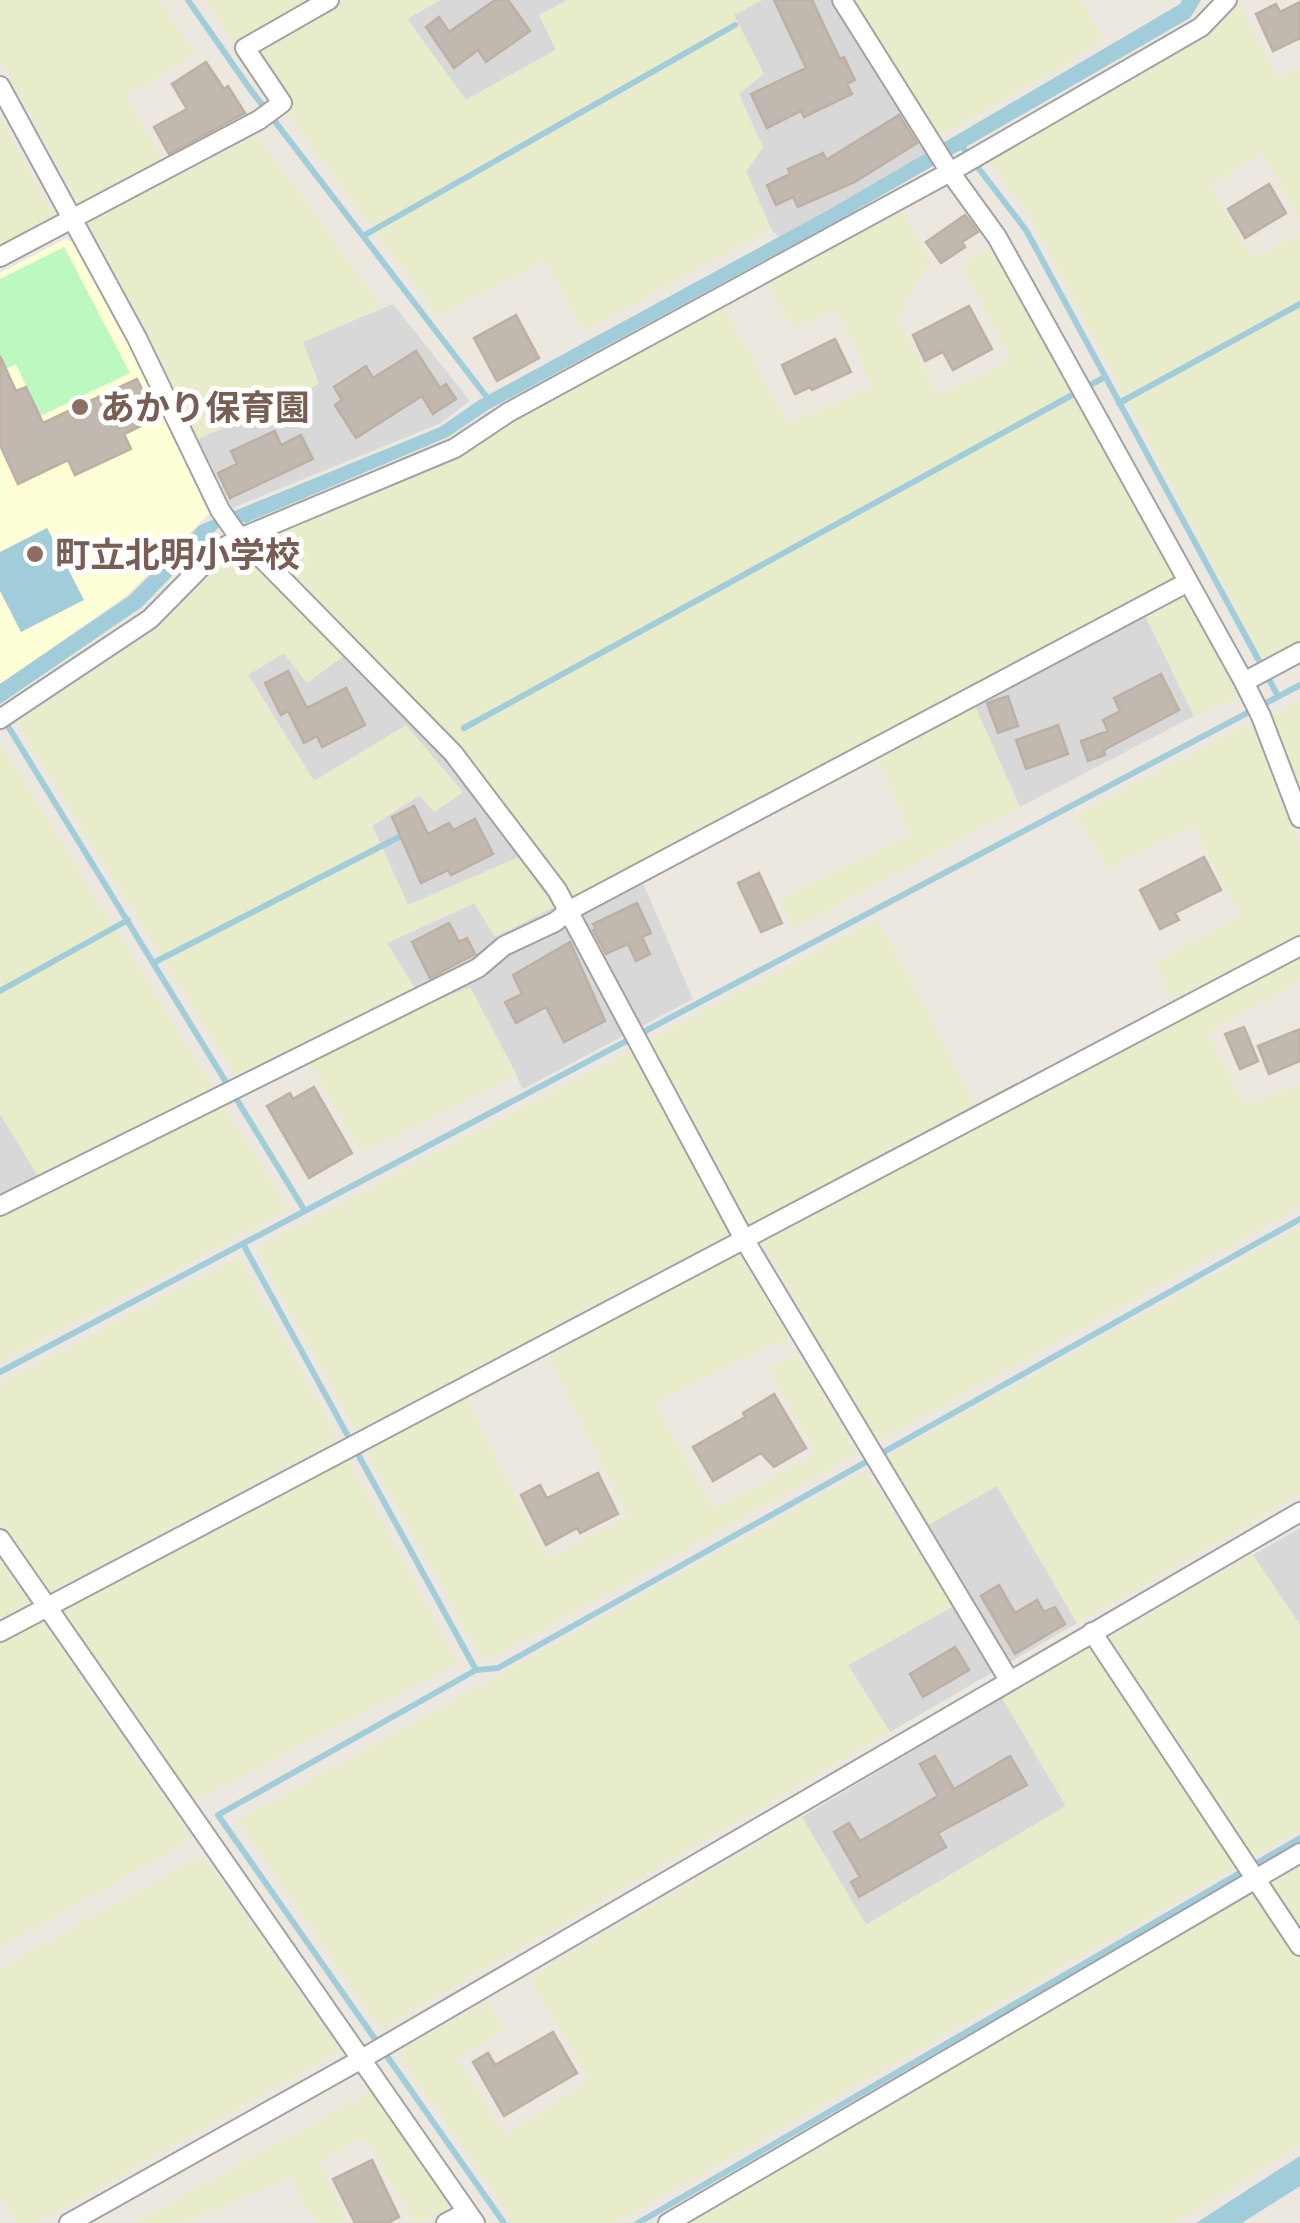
<svg xmlns="http://www.w3.org/2000/svg" width="1300" height="2223" font-family="'Archivo Narrow','Noto Sans JP',sans-serif">
	<style>
		.residential { fill: #d9d8d8 }
		.education { fill: #fefed7 }
		.farmland { fill: #e9eccb }
		.park { fill: #bcf8c0 }
		.water { fill: #a1cdda }
		.lines { fill: none; stroke-linecap: round; stroke-linejoin: round }
		.stream { stroke: #a1cdda; stroke-width: 6 }
		.building { fill: #c1b8b0; stroke: #beafa3; stroke-width: 2.5 }
		.minor-casing { stroke: #a2a2a2; stroke-width: 22 }
		.minor { stroke: #fff; stroke-width: 18 }
		.education-dot { fill: #8d6e63; stroke: #fff; stroke-width: 4 }
		.labels { text-anchor: middle; dominant-baseline: central; stroke-width: 10; stroke-linejoin: round; paint-order: stroke }
		.education-label { font-size: 35px; font-weight: bold; fill: #785e54; stroke: #fff; text-anchor: start }
	</style>
	<rect width="100%" height="100%" fill="#ece8e0"/>
	<path class="residential" d="M440,0h128l-29,15 18,34 -91,51 -59,-81z
		M762,0h73l99,157 -153,82 -10,-10 -25,-58 17,-24 -25,-54 -4,-78z
		M393,304l77,97 -31,23 -207,84 -34,-69 121,-55 -16,-42z
		M1138,601l56,115 -174,91 -53,-117z
		M359,643l85,87 192,137 57,132 -170,90 -53,-101 -45,17 -38,-62 88,-40 78,3 -34,-49 -111,48 -36,-79 48,-31 14,17 29,-20 -149,-11 -66,-106 36,-22 23,30z
		M0,1114l38,62 5,20 -43,21z
		M997,1486l80,137 -187,109 -42,-67 104,-58 -42,-72z
		M1300,1528v97l-47,-70z
		M1002,1698l64,108 -200,119 -64,-108z"/>
	<path class="education" d="M65,239l9,4 55,98 82,171 -85,84 -126,88v-411z"/>
	<path class="farmland" d="M0,0h158l38,54 -70,42 48,83 84,-43 124,171 -79,35 16,42 -121,55 -48,-102 -150,-278z
		M203,0h237l-33,19 59,81 90,-50 -17,-35 29,-15h194l-28,15 30,59 -25,20 24,54 -17,23 25,58 -188,102 -38,-71 -107,56z
		M854,0h228l22,41 -166,96z
		M1239,4l39,75 22,-11v152l-37,-66 -53,30 42,75 48,-26v408l-37,19 -233,-445 -42,-53 217,-126z
		M0,116l55,103 -55,27z
		M902,209l28,51 -33,58 41,77 74,-34 -50,-96 32,-21 247,452 -47,20 -56,-115 -170,89 52,117 -227,122 -14,-30 132,-65 -40,-90 -299,156 -128,-171 -189,-191 201,-77 60,-41 207,-113 66,117 83,-37 -35,-78 -45,19 -24,-46z
		M233,555l10,1 101,100 -37,27 -23,-30 -36,22 66,106 92,-56 57,67 -29,20 -15,-17 -47,30 36,80 111,-48 35,50 -59,30 -21,-34 -87,40 37,62 46,-18 47,88 -156,77 -60,-105 -65,29 -219,-353 138,-92z
		M1300,700v89l-27,-74z
		M1251,722l49,125v89l-124,65 -21,-38 86,-46 -49,-92 -85,44 -29,-55z
		M0,743l214,347 -176,86 -38,-62z
		M878,919l98,187 -228,119 -98,-185z
		M1300,955v26l-92,51 37,75 55,-23v123l-424,235 -114,-202z
		M632,1050l98,184 -374,197 -100,-183z
		M224,1106l64,104 -288,151v-144z
		M1300,1227v267l-223,129 -80,-137 -69,39 -43,-67z
		M739,1253l50,84 -135,66 60,106 103,-56 -49,-85 30,-14 59,100 -373,208 -118,-213 100,-52 80,162 82,-42 -80,-163z
		M239,1257l99,183 -291,153 -47,-73v-136z
		M348,1459l110,204 -266,139 -134,-191z
		M866,1470l87,136 -105,59 42,67 -509,297 -143,-208z
		M1253,1555l47,70v205l-684,393h-101l-117,-171 90,-51 16,30 -47,26 48,79 85,-56 -60,-102 272,-161 64,108 200,-119 -64,-108z
		M0,1560l192,279 -192,108z
		M203,1855l137,195 -303,173h-19l-18,-27v-227z
		M1300,1860v284l-124,79h-492z
		M371,2092l84,117 -40,14 -50,-86 -46,24 28,62h-31l-25,-45 -108,45h-50z"/>
	<path class="park" d="M64,247l66,126 -90,43 -24,-52 -16,7v-92z"/>
	<path class="water" d="M1182,0h19l-11,18 -351,202 -351,190 -40,27 -202,86 -9,-2 -18,6 -77,80 -142,97v-20l129,-88 71,-71 240,-98 39,-27 353,-192 348,-204z
		M47,528l37,72 -63,32 -21,-41v-39z
		M1300,2156v30l-58,37h-46z"/>
	<g class="lines">
		<path class="stream" d="M188,0l62,89 239,311
			M960,144l66,86 252,466
			M363,236l372,-211
			M1119,403l181,-99
			M3,718l302,493
			M464,728l641,-351
			M155,962l244,-125
			M0,991l128,-71
			M243,1244l233,426 -258,145 286,408
			M0,1372l1300,-687
			M476,1670l22,-2 802,-449
			M638,2223l662,-385"/>
	</g>
	<path class="building" d="M495,0h13l22,31 -44,31 -8,-12 -24,18 -28,-41 13,-10 10,15z
		M774,0h38l28,59 4,-2 11,23 -8,4 5,10 -48,23 -3,-6 -34,17 -16,-34 55,-26z
		M1300,2v36l-27,13 -17,-37 20,-10 4,8z
		M206,62l18,27 4,-3 17,27 -76,41 -15,-27 33,-18 -15,-25z
		M899,115l18,28 -62,39 -57,25 -5,-10 -17,8 -9,-20 23,-11 -2,-5 35,-16 3,7z
		M1269,184l17,29 -41,25 -17,-29z
		M965,215l13,17 -16,10 3,5 -24,16 -15,-21z
		M969,306l23,43 -39,21 -10,-18 -18,9 -12,-26z
		M516,315l23,43 -42,23 -23,-43z
		M835,339l16,33 -39,18 -2,-3 -15,7 -13,-29z
		M416,351l24,37 6,-4 10,15 -23,15 -11,-18 -66,42 -21,-33 7,-5 -8,-13 32,-21 7,12z
		M0,356l16,35 10,-4 17,36 94,-44 19,40 -32,15 7,15 -56,26 -7,-15 -50,24 -18,-39z
		M275,431l6,14 20,-10 12,24 -83,39 -12,-25 19,-9 -6,-13z
		M288,671l19,37 39,-20 19,37 -43,22 -5,-11 -13,7 -16,-32 -7,4 -16,-32z
		M1161,674l18,36 -75,40 1,5 -17,6 -7,-20 27,-10 -5,-11 17,-9 -6,-13z
		M1008,696l10,30 -20,7 -11,-30z
		M1058,725l10,29 -42,15 -10,-29z
		M414,806l14,28 21,-11 4,7 22,-11 18,35 -42,21 -3,-5 -27,13 -29,-66z
		M1204,857l17,33 -46,23 4,7 -19,9 -20,-39z
		M759,873l23,50 -21,9 -23,-49z
		M637,903l14,30 -9,4 8,17 -14,7 -8,-17 -22,10 -13,-24 3,-1 -3,-5z
		M449,923l10,19 8,-4 8,16 -45,24 -18,-36z
		M570,942l35,79 -41,21 -18,-35 -30,16 -11,-21 17,-8 -9,-19z
		M1244,1027l14,34 -18,8 -15,-35z
		M1300,1029v32l-31,13 -11,-28z
		M314,1087l38,66 -43,25 -42,-72 23,-13 3,6z
		M774,1394l32,54 -32,19 -13,-14 -48,28 -20,-34 52,-30 -2,-4z
		M598,1473l20,41 -38,19 -3,-5 -31,17 -25,-50 19,-10 7,13z
		M999,1585l16,28 22,-13 7,12 11,-5 10,17 -50,30 -34,-58z
		M955,1647l14,23 -46,27 -13,-23z
		M935,1756l19,33 56,-33 17,29 -89,48 8,14 -87,50 -8,-15 9,-5 -26,-45 15,-9 11,18 78,-45 -18,-32z
		M553,2032l24,41 -73,43 -31,-54 15,-9 7,12z
		M372,2160l27,57 -11,6h-33l-22,-44z"/>
	<g class="lines">
		<defs>
			<path id="minor" d="M842,0l108,172 47,65 247,445 17,34 39,102
				M0,86l137,252 83,172 14,20 219,223 104,137 187,349 265,441
				M0,257l259,-137 23,-17 -37,-55 84,-48
				M1244,682l56,-30
				M0,719l150,-100 67,-68 23,-13 215,-90 54,-36 441,-240 251,-145 26,-27
				M0,1206l478,-238 26,-22 51,-24 15,-12 618,-328
				M0,1539l475,684
				M0,1632l1300,-686
				M1092,1632l208,314
				M69,2223l291,-163 940,-548
				M446,2223l21,-11
				M668,2223l632,-370"/>
		</defs>
		<use href="#minor" class="minor-casing"/>
		<use href="#minor" class="minor"/>
	</g>
	<g class="education-dot">
		<circle cx="80" cy="407" r="10"/>
		<circle cx="35" cy="554" r="10"/>
	</g>
	<g class="labels">
		<g class="education-label">
			<text x="100" y="407">あかり保育園</text>
			<text x="55" y="554">町立北明小学校</text>
		</g>
	</g>
</svg>
